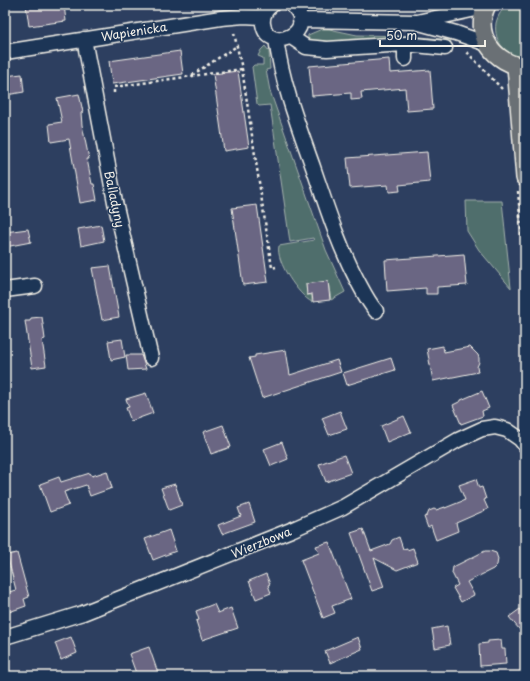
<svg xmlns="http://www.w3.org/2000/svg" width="530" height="681" viewBox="0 0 530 681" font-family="'Playpen Sans',sans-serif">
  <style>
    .green { fill: #506e6c; stroke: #a2b0aa }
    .building { fill: #6b6683; stroke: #f4f1e8 }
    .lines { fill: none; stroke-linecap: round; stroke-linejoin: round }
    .minor-casing { stroke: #f4f1e8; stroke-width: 17 }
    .major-casing { stroke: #f4f1e8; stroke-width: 20 }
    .path { stroke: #f4f1e8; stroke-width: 2.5; stroke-dasharray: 3 3; stroke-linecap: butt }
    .minor { stroke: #1d3557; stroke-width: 14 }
    .major { stroke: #6a7074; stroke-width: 17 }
    .labels { text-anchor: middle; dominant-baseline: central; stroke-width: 3; stroke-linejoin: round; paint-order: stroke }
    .street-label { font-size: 12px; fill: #f4f1e8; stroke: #1d3557 }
  </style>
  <rect width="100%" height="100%" fill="#2d3f60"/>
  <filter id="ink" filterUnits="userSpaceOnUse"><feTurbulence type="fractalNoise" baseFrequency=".025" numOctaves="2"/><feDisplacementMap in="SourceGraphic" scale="8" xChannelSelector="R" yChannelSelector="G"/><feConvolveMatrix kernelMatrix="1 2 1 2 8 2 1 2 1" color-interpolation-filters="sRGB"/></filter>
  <g filter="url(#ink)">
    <!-- green -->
    <path class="green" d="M309 5H452L335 8 314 7Z
      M508 5H525V60C507 55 493 43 496 23 498 15 502 9 508 5Z
      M322 29H329L357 35 411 36 451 40 450 44 317 43 312 42 308 38V35Z
      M265 46 269 51 270 69 266 70 270 91 326 250 345 292 331 300 328 281 306 284 307 295H312V302C299 296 275 261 279 246L314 240 313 238 290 242 270 105 259 106 257 104 252 67 254 65H263V58L258 56 261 50Z
      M466 201H502L511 288 479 250 467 231Z"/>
    <!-- building -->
    <path class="building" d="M26 5H64L66 21 29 26Z
      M180 51 183 74 112 84 109 61Z
      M389 59 390 73 430 70 433 109 407 111 405 88 361 92 362 99 351 100V93L312 96 309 66Z
      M238 71 249 147 224 151 213 74Z
      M22 74 24 92 6 95 5 76Z
      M79 94 83 112 81 113 82 125 89 159H87L92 184H94L97 200 80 203 69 139 51 142 49 124 62 122 57 98Z
      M427 152 430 182 399 185 400 191 389 192 388 185 350 188 347 158Z
      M257 205 268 282 243 285 232 208Z
      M101 225 104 241 81 246 78 229Z
      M28 229 31 242 5 247V232Z
      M464 254 467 285 437 287V294H426V288L387 291 385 260Z
      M110 266 119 317 102 320 92 268Z
      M328 281 330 300 313 302 312 294 307 295 306 284Z
      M42 317 45 339 42 340 46 366 32 368 25 321H30L31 318Z
      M122 339 125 357 111 360 108 341Z
      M443 346 444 352 470 347 478 355 479 358V362L477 367 478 372 433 381 427 349Z
      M286 350 290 375 337 360 341 372 262 398 249 358 255 357V355Z
      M126 355H141L146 369 128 370Z
      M391 358 395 370 347 385 343 373Z
      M482 391 489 408 482 411 483 416 461 424 453 405 461 401V400Z
      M146 393 153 413 131 421 126 408 129 407 126 399Z
      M340 411 347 429 329 435 322 418Z
      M404 416 411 432 387 442 381 426Z
      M223 425 231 447 211 454 203 432Z
      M282 442 288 459 271 466 264 449Z
      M344 455 351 473 326 482 319 464Z
      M107 471 112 488 90 496 86 485 64 492 69 505 50 512 40 484 59 477 61 482 90 473 92 476Z
      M476 479 479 488 482 487 486 499 484 500 488 509 456 523 458 531 436 540 431 526 428 528 424 517 427 516 429 511 434 509 436 510 445 507V508L465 500 459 485Z
      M175 484 182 505 169 510 161 488Z
      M249 504 255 522 222 534 218 525 241 516 238 508Z
      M363 529 371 551 390 544 392 540 399 537 403 549 407 548V550L413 548 418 562 397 570 374 558 384 587 372 591 351 533Z
      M169 530 176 551 153 560 145 539Z
      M329 542 351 599 332 606 335 613 323 618 301 560 319 553 316 546Z
      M485 551H490L496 553 498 559 497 565 493 569 467 582 474 595 461 602 453 588 458 585 452 573 453 567Z
      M17 553 29 597 24 599 26 606 9 612 5 599V593L16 590 7 555Z
      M266 574 270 584 268 585 271 593 256 599 249 581Z
      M214 604 218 613 231 608 238 628 202 640 196 621 199 620 196 611Z
      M520 609 525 616V636L509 617Z
      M447 626 450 645 435 648 432 629Z
      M71 637 77 653 61 660 55 643Z
      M358 637 362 649 330 663 325 651Z
      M501 640 502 649H505L506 664 480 666 479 644 488 643V641Z
      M149 647 159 676H137L129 654Z"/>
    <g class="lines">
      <!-- minor casing -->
      <g class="minor-casing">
        <path id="minor" d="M272 5C266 9 262 16 263 24 268 56 321 31 292 5
          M300 20 417 22 485 7
          M419 23 456 33 487 44
          M291 37 306 47 327 49 405 44 445 48
          M84 39 115 202 151 358
          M276 39C282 83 298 125 313 167 326 205 338 244 357 280 363 291 368 302 376 311
          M405 44V59
          M5 52 221 18 244 16 263 17
          M5 290 35 286
          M5 637 83 613 291 530 343 507 458 440 482 429 495 427 507 430 520 439 525 445"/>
      </g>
      <!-- major casing -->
      <g class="major-casing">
        <path id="major" d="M487 5C472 35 495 64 525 67
          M516 66 525 178"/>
      </g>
      <!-- path -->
      <path class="path" d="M234 33 242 69 272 268 276 267
        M467 52 502 89
        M192 75 237 46
        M114 93V87L242 69
        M518 191 525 279"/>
      <!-- minor -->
      <use href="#minor" class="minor"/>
      <!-- major -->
      <use href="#major" class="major"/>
    </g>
  </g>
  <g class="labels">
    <!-- street labels -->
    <g class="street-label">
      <text transform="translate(134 31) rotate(-9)">Wapienicka</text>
      <text transform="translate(115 199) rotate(78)">Balladyny</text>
      <text transform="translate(261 542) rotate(-22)">Wierzbowa</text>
    </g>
  </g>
  <!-- margin -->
  <rect width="530" height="681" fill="none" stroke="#1d3557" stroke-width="20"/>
  <rect x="10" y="10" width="510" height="661" fill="none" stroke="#f4f1e8" stroke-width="1.5" filter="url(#ink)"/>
  <!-- scale -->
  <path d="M380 40v6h105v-6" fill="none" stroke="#f4f1e8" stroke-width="2"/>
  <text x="386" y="40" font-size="12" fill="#f4f1e8" stroke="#1d3557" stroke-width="3" paint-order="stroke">50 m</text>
</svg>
